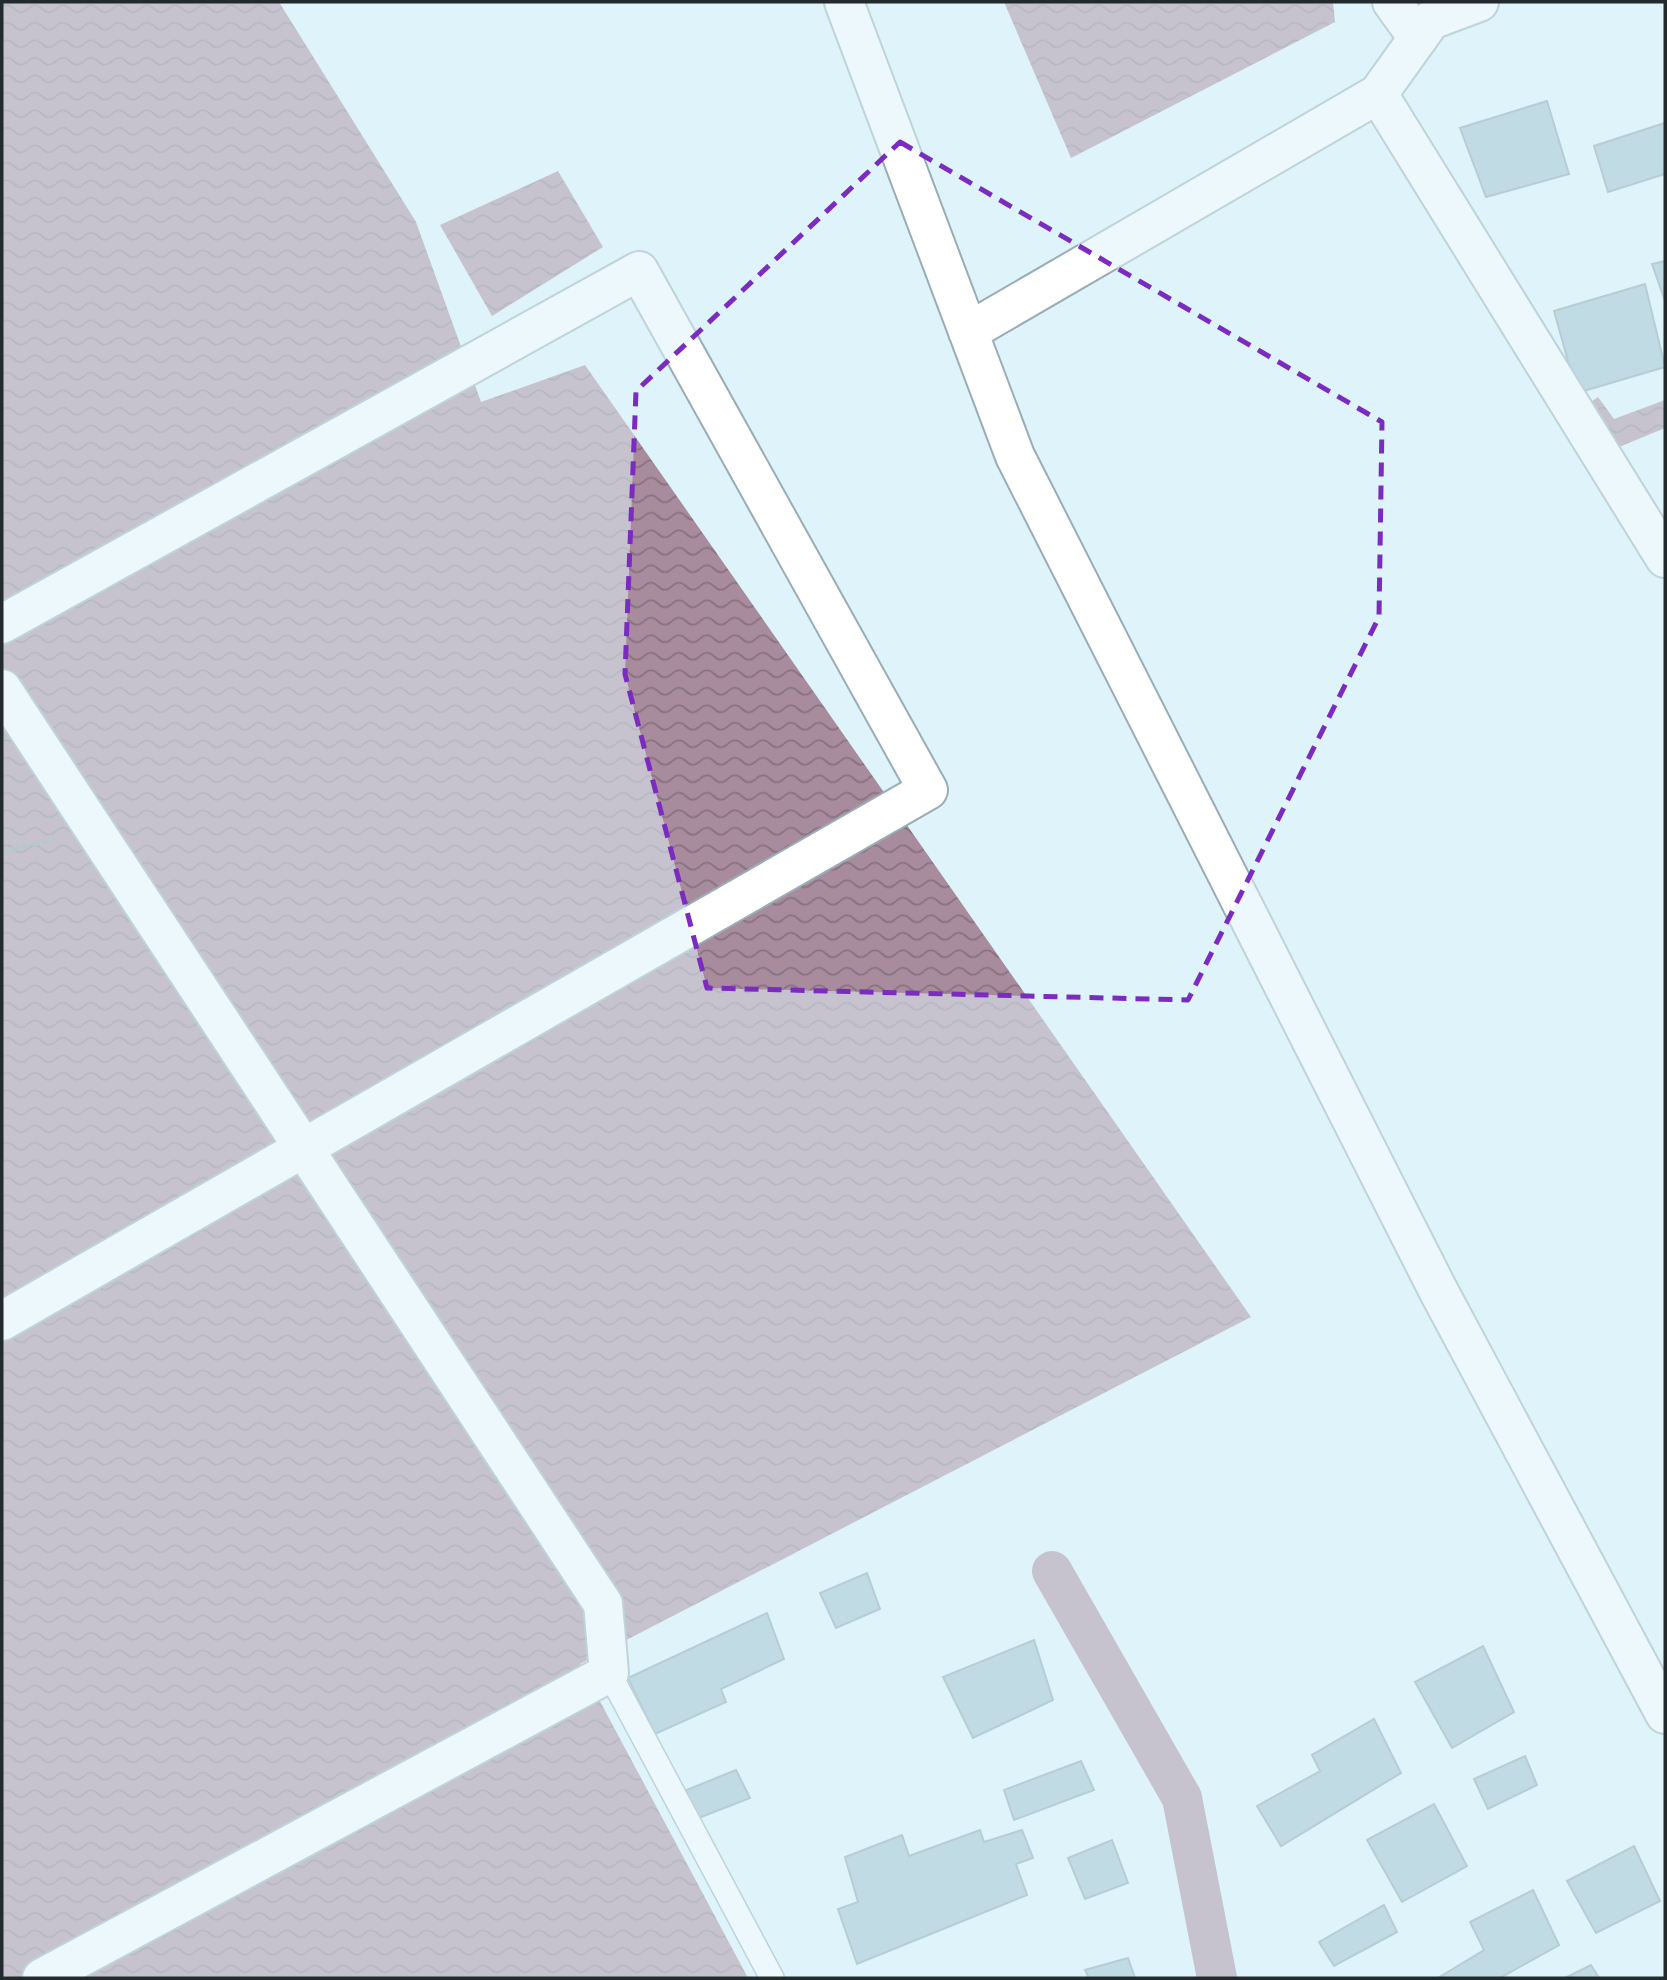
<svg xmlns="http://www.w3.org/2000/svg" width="1667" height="1980" viewBox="0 0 1667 1980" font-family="'Crimson Pro',serif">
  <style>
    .water { fill: url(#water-waves) }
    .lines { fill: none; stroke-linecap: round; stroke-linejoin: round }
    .canal { stroke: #a88b9c; stroke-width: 40 }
    .building { fill: #9bbeca; stroke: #8b9fa5; stroke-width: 2 }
    .lane-casing { stroke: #99adb4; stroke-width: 26 }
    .street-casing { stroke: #99adb4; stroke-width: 42 }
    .secondary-casing { stroke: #99adb4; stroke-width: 42 }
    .path { stroke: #86959a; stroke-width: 4.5; stroke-dasharray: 7 3.5; stroke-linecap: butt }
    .lane { stroke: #fff; stroke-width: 23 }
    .street { stroke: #fff; stroke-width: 38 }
    .secondary { stroke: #fff; stroke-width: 38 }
    .marked { fill: none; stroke: #7b2cbf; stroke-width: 5; stroke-dasharray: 14 9; stroke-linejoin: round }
  </style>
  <defs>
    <pattern id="water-waves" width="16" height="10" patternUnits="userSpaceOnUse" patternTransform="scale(1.75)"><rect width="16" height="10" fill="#a88b9c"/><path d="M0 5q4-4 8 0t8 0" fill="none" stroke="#887280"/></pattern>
  </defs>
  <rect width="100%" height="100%" fill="#def3fa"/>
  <!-- water -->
  <path class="water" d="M2 2H279L416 222 481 402 585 365 1251 1317 580 1664 748 1978H2Z
    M1004 2H1333L1335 22 1071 158Z
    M558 171 603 247 492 316 440 225Z
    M1598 397 1614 419 1665 400V428L1619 447 1580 410Z"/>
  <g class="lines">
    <!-- canal -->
    <path class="canal" d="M1052 1571 1182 1798 1217 1978"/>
  </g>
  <!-- building -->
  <path class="building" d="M1547 101 1569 174 1486 197 1460 128Z
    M1665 123V174L1608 192 1594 146Z
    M1665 261V301L1652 264Z
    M1645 284 1665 367 1577 393 1554 311Z
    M867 1573 880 1609 836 1628 820 1593Z
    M767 1613 784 1659 721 1689 726 1702 655 1734 628 1678Z
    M1034 1640 1053 1700 973 1738 943 1677Z
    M1483 1646 1514 1712 1452 1748 1415 1682Z
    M1374 1719 1401 1773 1281 1846 1257 1806 1320 1771 1312 1755Z
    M1525 1756 1537 1785 1488 1809 1474 1779Z
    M1081 1761 1094 1790 1014 1820 1004 1790Z
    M736 1770 750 1798 691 1821 679 1793Z
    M1434 1804 1467 1866 1402 1902 1367 1840Z
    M980 1830 984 1842 1022 1830 1033 1858 1016 1864 1027 1895 857 1964 838 1909 858 1902 845 1857 902 1835 909 1856Z
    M1112 1840 1128 1883 1085 1899 1068 1858Z
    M1634 1846 1660 1901 1596 1933 1567 1881Z
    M1533 1890 1559 1945 1500 1978H1438L1484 1950 1470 1922Z
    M1384 1905 1397 1932 1334 1966 1319 1942Z
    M1128 1958 1135 1978H1089L1085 1970Z
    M1591 1965 1599 1978H1565Z"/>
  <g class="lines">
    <!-- lane casing -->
    <g class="lane-casing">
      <path id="lane" d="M609 1673 772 1978"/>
    </g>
    <!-- street casing -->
    <g class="street-casing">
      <path id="street" d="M1392 2 1418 38"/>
    </g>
    <!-- secondary casing -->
    <g class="secondary-casing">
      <path id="secondary" d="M844 2 1015 456 1438 1290 1665 1714
        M1378 94 1431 20 1479 2
        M968 332 1378 94 1665 558
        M2 624 639 271 928 790 2 1321
        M2 689 603 1604 609 1673 42 1978"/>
    </g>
    <!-- path -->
    <path class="path" d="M2 852 55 839"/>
    <!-- lane -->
    <use href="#lane" class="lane"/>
    <!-- street -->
    <use href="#street" class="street"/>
    <!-- secondary -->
    <use href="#secondary" class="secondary"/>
  </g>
  <!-- marked area -->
  <path d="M0 0H1667V1980H0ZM900 142 1382 422 1379 617 1188 1000 707 988 625 674 636 391Z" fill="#def3fa" fill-opacity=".55" fill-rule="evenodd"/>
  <path class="marked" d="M900 142 1382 422 1379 617 1188 1000 707 988 625 674 636 391Z"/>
  <!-- border -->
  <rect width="1667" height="1980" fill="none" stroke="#222a2d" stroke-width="7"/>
</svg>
